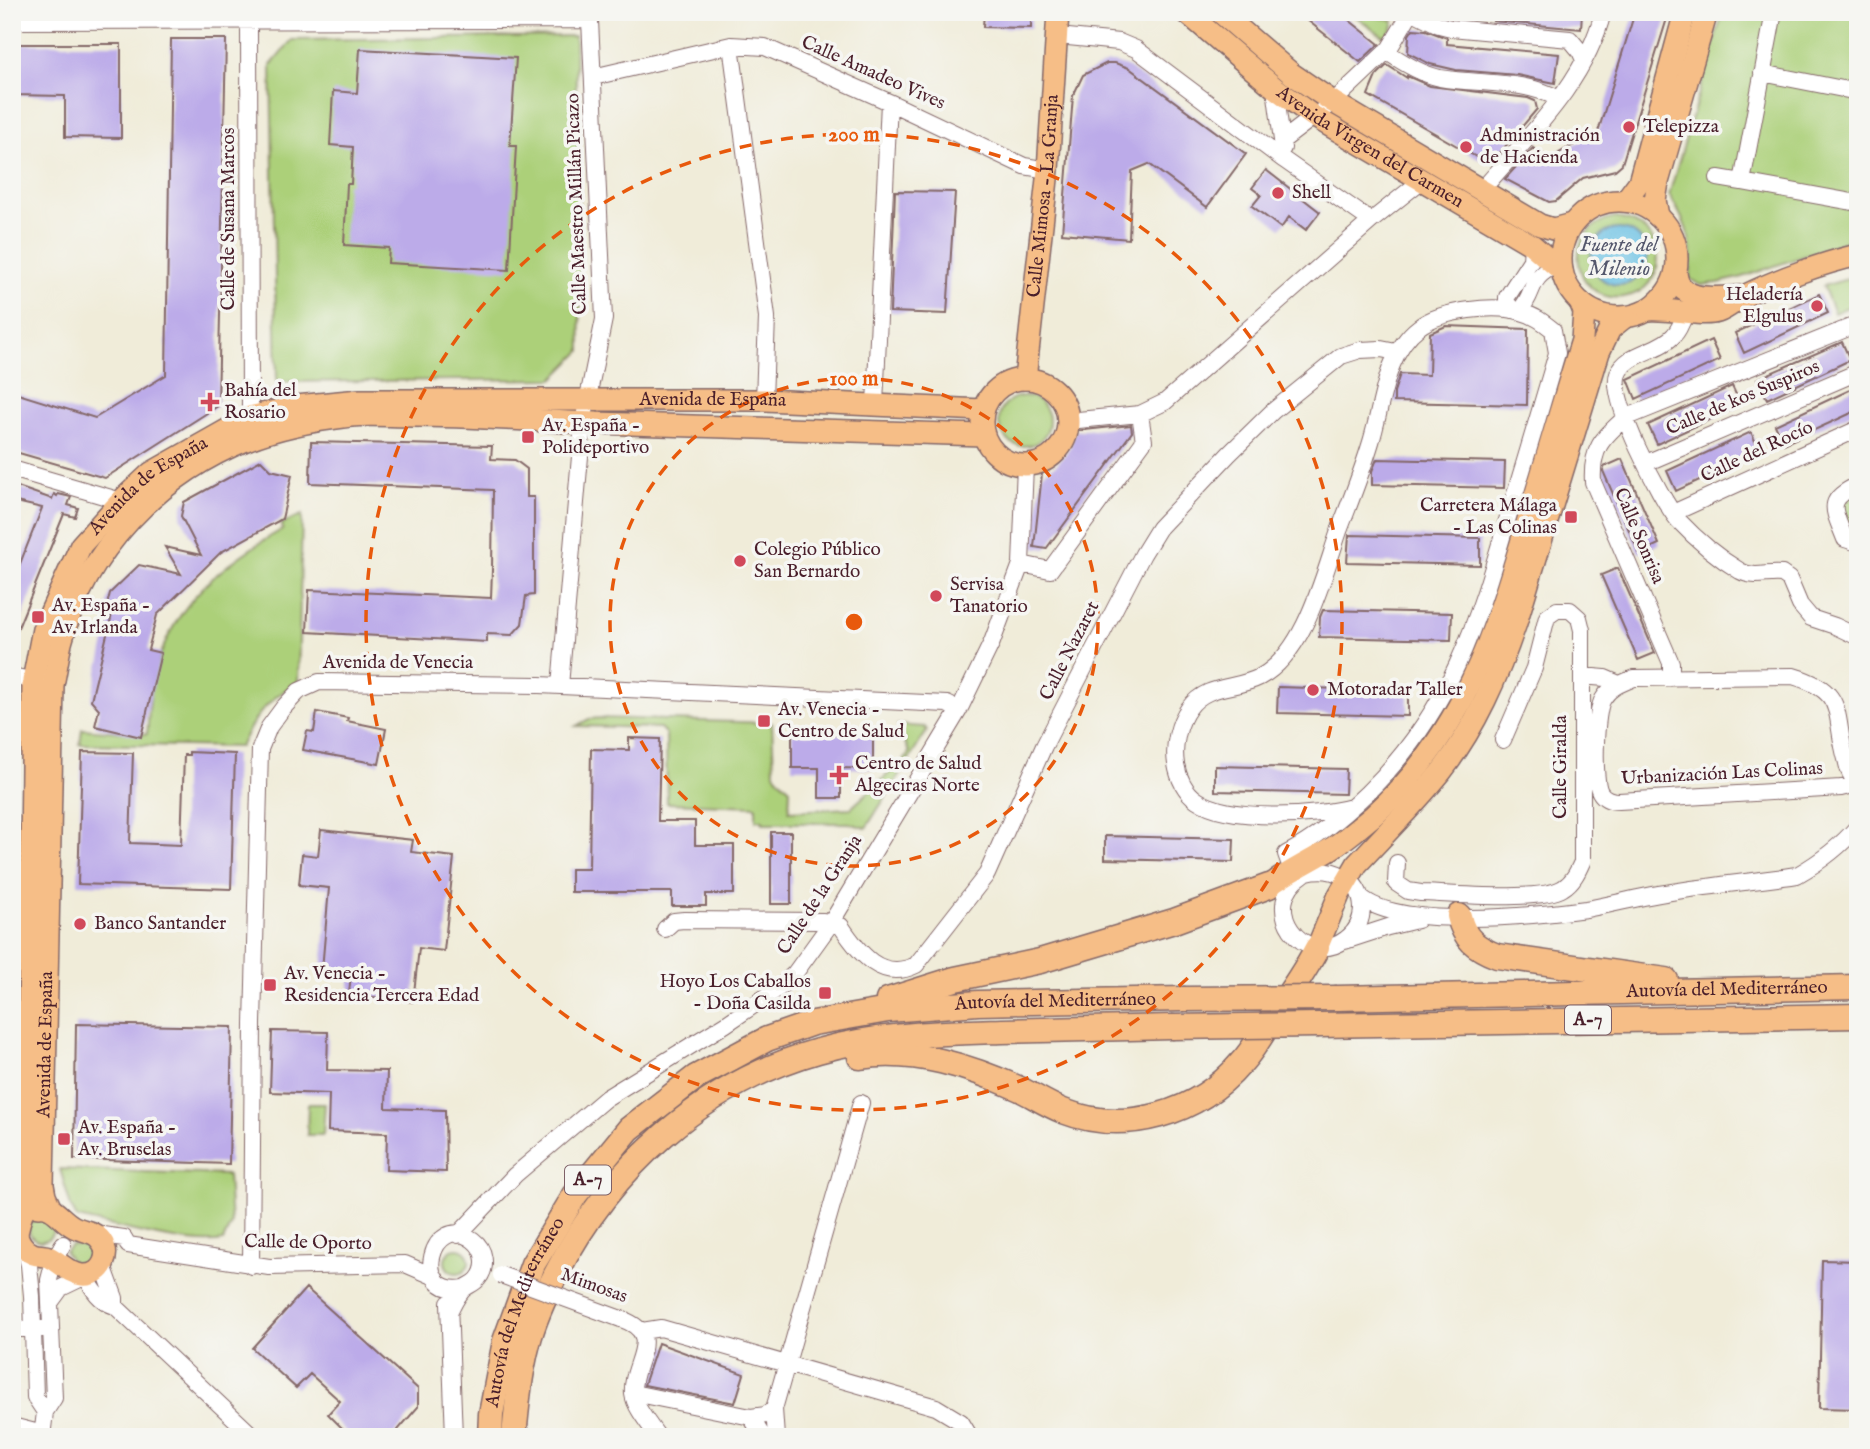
<svg xmlns="http://www.w3.org/2000/svg" width="1870" height="1449" viewBox="0 0 1870 1449" font-family="'IM FELL English',serif">
  <style>
    .green { fill: #acd079; stroke: #7b7852; stroke-width: 2; fill-rule: evenodd }
    .water { fill: #66c0e4; stroke: #587088; stroke-width: 2 }
    .building { fill: #bcabe9 }
    .lines { fill: none; stroke-linecap: round; stroke-linejoin: round }
    .minor-casing { stroke: #846768; stroke-width: 18 }
    .major-casing { stroke: #846768; stroke-width: 24 }
    .highway-casing { stroke: #846768; stroke-width: 27 }
    .minor { stroke: #fff; stroke-width: 16 }
    .major { stroke: #f6be87; stroke-width: 21 }
    .highway { stroke: #f6be87; stroke-width: 24 }
    .minor-bridge-casing { stroke: #846768; stroke-width: 18; stroke-linecap: butt }
    .highway-bridge-casing { stroke: #846768; stroke-width: 27; stroke-linecap: butt }
    .minor-bridge { stroke: #fff; stroke-width: 16 }
    .highway-bridge { stroke: #f6be87; stroke-width: 24 }
    .ring { fill: none; stroke: #e8590c; stroke-width: 3.5; stroke-dasharray: 12 9 }
    .poi-dot { fill: #d1495b; stroke: #f6f6f2; stroke-width: 2.5 }
    .labels { text-anchor: middle; dominant-baseline: central; stroke-width: 7; stroke-linejoin: round; paint-order: stroke }
    .shield { fill: #f6f6f2; stroke: #7e6067; stroke-width: 2 }
    .shield-label { font-size: 18px; font-weight: bold; fill: #4a1f2b }
    .street-label { font-size: 19px; fill: #4a1f2b; stroke: #f6f6f2 }
    .poi-label { font-size: 19px; fill: #4a1f2b; stroke: #f6f6f2; text-anchor: start }
    .water-label { font-size: 21px; font-style: italic; fill: #54576c; stroke: #f6f6f2 }
    .centre { fill: #e8590c; stroke: #f6f6f2; stroke-width: 3.5 }
    .ring-label { font-size: 21px; text-anchor: middle; font-weight: bold; fill: #e8590c; stroke: #f6f6f2; stroke-width: 7; stroke-linejoin: round; paint-order: stroke }
  </style>
  <rect width="100%" height="100%" fill="#f6f6f2"/>
  <filter id="ink" filterUnits="userSpaceOnUse"><feTurbulence type="fractalNoise" baseFrequency=".0143" numOctaves="2"/><feDisplacementMap in="SourceGraphic" scale="14" xChannelSelector="R" yChannelSelector="G"/><feConvolveMatrix kernelMatrix="1 2 1 2 8 2 1 2 1" color-interpolation-filters="sRGB"/></filter>
  <filter id="wash" filterUnits="userSpaceOnUse"><feTurbulence type="fractalNoise" baseFrequency=".00686" numOctaves="4" result="noise"/><feDisplacementMap in="SourceGraphic" scale="28" xChannelSelector="R" yChannelSelector="G"/><feGaussianBlur stdDeviation="1.57" result="paint"/><feColorMatrix in="noise" values="0 0 0 0 0 0 0 0 0 0 0 0 0 0 0 0 0 1.4 0 .05"/><feComposite in="paint" operator="in"/></filter>
  <g filter="url(#wash)">
    <rect width="100%" height="100%" fill="#f0ecd9"/>
    <!-- green -->
    <path class="green" d="M1723 12H1858V237L1743 277 1718 283 1700 285 1690 279C1694 243 1688 225 1669 195Z
      M1351 13 1390 19 1393 21V26L1387 36H1383Z
      M575 36 581 351 553 379 277 382 271 65 292 40Z
      M1617 218C1669 224 1671 289 1624 297 1572 305 1558 225 1617 218ZM1631 232C1651 246 1650 269 1631 282L1591 256 1597 239Z
      M1858 276V303L1834 313 1823 286Z
      M999 421a25 25 0 1 1 50 0a25 25 0 1 1-50 0Z
      M1858 485V543H1852L1835 504Z
      M302 515 298 682C267 700 255 715 240 747L80 744 82 729 147 734C149 716 149 697 153 680 170 605 220 565 283 529L281 524Z
      M601 718 772 723 774 771 779 779 790 789 789 811 851 808 907 757 909 752 898 725 925 727 927 731 866 828 849 823H763V820H756V806L667 803 666 734 660 728 576 726 589 719Z
      M308 1104H325L323 1135H307Z
      M60 1169 228 1175 231 1224 223 1241C190 1248 113 1225 77 1218L71 1207Z
      M29 1229a12 12 0 1 1 24 0a12 12 0 1 1-24 0Z
      M71 1245 84 1246 91 1249 93 1257 89 1266 73 1263 65 1252Z
      M445 1261a12 12 0 1 1 24 0a12 12 0 1 1-24 0Z"/>
    <!-- water -->
    <path class="water" d="M1591 257a28 28 0 1 1 56 0a28 28 0 1 1-56 0Z"/>
    <g id="blocks">
      <!-- building -->
      <path class="building" d="M984 12H1031V28L983 27Z
        M1297 12H1339L1379 44 1360 62Z
        M1494 12H1582L1581 29 1493 21Z
        M1635 12H1669L1622 164 1615 170 1583 178 1556 201 1549 202 1505 179 1533 148 1550 158 1577 143 1597 135Z
        M1413 29 1426 30 1447 38V44L1559 54 1555 83 1517 75 1456 70 1430 64 1408 53 1409 35Z
        M171 39H226L218 406 105 478 12 451V392L95 418 166 375Z
        M12 44H121V138L65 137V96L12 95Z
        M360 49 516 58 510 146H516L509 270 388 263 389 248 344 245 347 184H351L353 147 330 145 333 91 357 93Z
        M1107 63H1115L1129 68 1246 154 1207 207 1149 164 1132 171 1129 239 1062 233 1073 96 1083 75Z
        M1387 65 1407 78V76L1430 86 1528 98 1535 101 1537 109 1493 161 1485 162 1368 95 1376 76Z
        M1266 170 1320 212 1306 230 1289 217 1281 228 1252 206 1261 195 1252 188Z
        M895 191 955 192 947 314 890 312Z
        M1819 294 1828 313 1744 353 1735 333Z
        M1446 326 1528 329 1527 405 1394 402V392L1400 374 1429 375 1430 333Z
        M1711 340 1720 360 1636 399 1628 379Z
        M1842 342 1850 360 1767 399 1757 379Z
        M1732 386 1741 405 1657 444 1648 425Z
        M1858 386V410L1784 444 1775 425Z
        M1131 425 1132 432 1046 549 1034 547 1042 474 1057 464 1070 448 1075 431Z
        M1751 432 1760 452 1676 491 1667 471Z
        M311 442 492 446 491 459 515 460 527 469V497H534V595L526 596 522 624 512 635 487 634V642L307 632 309 590 491 598 492 570 493 490 310 483Z
        M1377 459 1505 462 1504 488 1372 485V471Z
        M1622 459 1659 544 1639 553 1603 471 1604 467Z
        M261 460 271 470 292 475 282 519 221 552 157 615 148 650 161 653 141 737 95 726 99 709 91 700 112 614 106 609 110 593 139 565 181 574 165 547 201 555 181 516 184 502Z
        M12 485 52 499 54 494 57 496 58 494 71 497 68 505 78 508 75 517 64 514 13 640 12 584 42 508 12 501Z
        M1349 535 1480 538V565L1347 562Z
        M1618 568 1655 653 1638 660 1601 575Z
        M1323 610 1452 613 1451 640 1319 637 1320 617Z
        M1278 687 1408 691V716L1277 713Z
        M317 712 348 718 347 721 386 729 379 764 303 750 307 731 314 732Z
        M792 734 873 735V769L841 768V798H819V768H792Z
        M629 738 660 739 658 821H695V845H734V894H706V906H672V892H571V869H589L591 749 629 750Z
        M82 752 133 753 130 843 181 845 184 755H189V752L235 754 231 889 78 884Z
        M1215 766 1346 769 1345 794 1215 791Z
        M321 830 413 840 411 852 454 857 444 951 419 948 413 1002 349 994 351 973 322 970 329 888 299 885 302 854 318 856Z
        M771 832H791V904H771Z
        M1105 836 1234 839 1233 862 1105 859Z
        M76 1024 232 1027 229 1164 74 1159Z
        M272 1031 328 1032 327 1070 387 1071 386 1108 445 1110 446 1172 386 1170 387 1133 328 1131 329 1094 270 1092Z
        M1822 1260 1858 1261V1409L1819 1408Z
        M306 1288 418 1389V1407L392 1437H351L328 1414 340 1401 310 1374 296 1388 252 1348Z
        M658 1343 744 1374 735 1403 644 1385Z"/>
    </g>
  </g>
  <g filter="url(#ink)">
    <use href="#blocks" fill-opacity="0" stroke="#846768" stroke-width="2"/>
    <g class="lines">
      <!-- minor casing -->
      <g class="minor-casing">
        <path id="minor" d="M1413 12 1439 25 1451 28 1570 39 1580 51 1584 60
          M249 20 250 417 254 427
          M12 21 590 20
          M1058 36 1119 42 1136 49 1284 160 1371 221
          M731 45 767 317 764 400
          M1386 51C1403 63 1421 74 1440 78 1480 85 1523 79 1559 99
          M1762 73 1858 92
          M593 77 731 45 765 47 889 102 1024 166 1048 170
          M1275 88 1283 148
          M1282 141 1333 102 1389 49 1411 12
          M1718 178 1742 182 1774 12
          M1742 182 1858 203
          M1481 191C1526 138 1586 83 1603 12
          M1512 310 1507 302V297L1531 260 1532 245
          M1519 311C1537 292 1526 279 1556 265
          M1686 311C1683 319 1680 329 1674 335 1660 352 1626 352 1618 374 1608 397 1661 500 1678 520 1695 538 1718 558 1740 571 1755 579 1767 572 1782 574L1789 579 1800 605 1811 618 1835 626 1858 637
          M875 404 889 102
          M1068 421 1140 414 1165 402 1371 221 1421 181
          M1646 463 1858 372
          M12 469 121 501
          M1858 485C1824 500 1834 510 1845 539L1858 543
          M1673 513 1858 429
          M1021 564 1050 570 1144 441 1140 414
          M12 676 44 683
          M1582 676 1605 678 1619 684
          M1793 676C1848 692 1833 714 1846 759 1848 769 1850 776 1858 784L1841 788 1619 801C1611 801 1604 799 1600 792 1593 780 1595 711 1603 699 1610 687 1622 683 1634 678Z
          M1671 678V663L1593 482C1591 449 1602 438 1625 418L1858 324
          M560 686 583 422 604 319 590 20 587 12
          M1397 863 1396 883 1408 891 1421 893C1450 894 1542 902 1563 888 1573 882 1578 871 1582 862V630L1579 618 1570 610H1557L1547 617 1534 668 1503 740
          M1304 874C1256 905 1304 971 1346 939 1357 931 1362 920 1362 907 1361 878 1332 866 1307 872
          M1295 879 1286 854C1317 838 1342 817 1367 793 1451 711 1476 626 1508 517 1525 462 1541 407 1557 353L1553 330C1543 322 1534 315 1521 312 1495 304 1441 310 1419 327 1385 353 1383 403 1371 442 1362 472 1350 502 1339 531 1323 577 1305 653 1260 677 1235 690 1207 683 1189 708 1178 723 1173 746 1176 764 1178 777 1185 792 1197 800 1229 822 1316 817 1352 807
          M1361 897C1399 930 1535 916 1586 909 1610 905 1635 898 1659 894 1705 886 1751 882 1797 875 1820 862 1841 846 1858 826
          M665 929 674 921 684 920 823 921 841 926C859 953 881 982 916 965L987 874 1044 746 1143 554 1159 528 1229 454 1273 411 1341 356 1360 350 1381 349 1396 352
          M1345 941 1388 927 1417 920
          M95 1234 124 1238 128 1245 269 1267 405 1264 435 1277
          M458 1235 515 1175 606 1098 726 1024 779 988 795 973 831 923 959 710 992 642 1021 564 1025 465
          M25 1250 29 1265 32 1296 35 1397 45 1412
          M103 1265 115 1298V1306
          M251 1266 253 1024 260 749 269 727 283 708 299 691 319 682 539 685 947 704 959 710
          M50 1303 61 1288 86 1276C92 1289 100 1302 115 1306L254 1437
          M449 1303 454 1437
          M450 1311C454 1303 458 1294 465 1288 469 1285 474 1284 478 1279 488 1267 485 1249 473 1240 432 1209 408 1298 465 1288
          M621 1319C666 1334 630 1363 633 1394 635 1408 650 1425 658 1437
          M12 1329H42
          M642 1331 661 1328 936 1407 961 1422 970 1437
          M633 1393 751 1417 766 1415 774 1409 861 1103
          M774 1409 776 1437
          M751 1417 763 1437
          M12 1426 43 1434
          M42 1437 45 1412 54 1398 49 1280 54 1260 63 1244"/>
      </g>
      <!-- major casing -->
      <g class="major-casing">
        <g id="major">
          <path id="s1" d="M1186 12 1275 88 1313 116 1532 245 1562 271"/>
          <path d="M1220 12 1292 74 1333 102 1540 225 1553 229 1572 224"/>
          <circle cx="1619" cy="259" r="58"/>
          <path d="M1625 201 1639 182 1685 12"/>
          <path d="M1658 216 1655 200 1658 182 1707 12"/>
          <path d="M1676 271C1677 305 1719 297 1742 296"/>
          <path d="M1648 310C1669 308 1701 317 1718 312 1729 308 1736 300 1746 295 1778 279 1823 263 1858 255"/>
          <circle cx="1025" cy="422" r="43"/>
          <path id="s2" d="M1025 379 1048 170 1058 12"/>
          <path d="M1269 886C1289 871 1311 861 1332 848 1347 838 1361 826 1374 815 1465 731 1493 637 1527 523 1545 462 1563 401 1582 340L1584 312 1580 302"/>
          <path d="M1317 948 1339 895 1357 864C1385 834 1415 804 1441 772 1476 727 1498 676 1516 623L1599 352 1610 329 1625 317"/>
          <path id="s3" d="M51 1209 45 1196 43 1185 53 685C56 671 58 657 61 643 85 551 159 475 246 440 279 427 316 420 351 416 370 414 390 416 410 416 472 416 535 421 597 423 726 427 855 431 983 435"/>
          <path d="M12 1224C17 1235 20 1249 33 1254 38 1256 44 1255 49 1257 60 1262 69 1274 82 1275 103 1277 113 1252 99 1238 93 1231 82 1231 74 1227 60 1220 55 1205 38 1207"/>
          <path id="s4" d="M17 1235C18 1220 26 1208 27 1194L33 681 43 629 81 545 121 501 151 473 250 417 296 406 360 400H764L983 410"/>
        </g>
      </g>
      <!-- highway casing -->
      <g class="highway-casing">
        <g id="highway">
          <path d="M1459 916C1464 939 1476 948 1497 956L1666 980"/>
          <path id="s5" d="M1337 998 1858 987"/>
          <path d="M888 1000 955 979 1040 961 1174 921 1269 886"/>
          <path d="M1319 1025 1858 1016"/>
          <path d="M860 1057C914 1048 971 1067 1020 1089 1034 1096 1048 1105 1063 1111 1125 1135 1198 1114 1241 1063 1254 1049 1264 1031 1274 1015 1290 993 1305 971 1317 948"/>
          <path id="s6" d="M490 1437 491 1414 505 1341 533 1264 575 1195 629 1129 696 1077 767 1039 813 1023 888 1010 978 1003 1183 999"/>
          <path d="M514 1437C517 1405 520 1373 528 1343 534 1319 545 1296 556 1274 611 1167 702 1084 818 1051 878 1034 941 1033 1002 1031 1059 1030 1115 1028 1172 1027"/>
        </g>
      </g>
      <!-- minor -->
      <use href="#minor" class="minor"/>
      <!-- major -->
      <use href="#major" class="major"/>
      <!-- highway -->
      <use href="#highway" class="highway"/>
      <!-- minor-bridge casing -->
      <g class="minor-bridge-casing">
        <path id="minor-bridge" d="M501 1275 621 1319"/>
      </g>
      <!-- highway-bridge casing -->
      <g class="highway-bridge-casing">
        <path id="highway-bridge" d="M1183 999 1337 998
          M1172 1027 1319 1025"/>
      </g>
      <!-- minor-bridge -->
      <use href="#minor-bridge" class="minor-bridge"/>
      <!-- highway-bridge -->
      <use href="#highway-bridge" class="highway-bridge"/>
    </g>
  </g>
  <!-- distance rings -->
  <g class="ring">
    <circle cx="854" cy="622" r="244"/>
    <circle cx="854" cy="622" r="488"/>
  </g>
  <!-- markers -->
  <g class="poi-dot">
    <circle cx="1629" cy="127" r="7"/>
    <circle cx="1466" cy="147" r="7"/>
    <circle cx="1278" cy="193" r="7"/>
    <circle cx="1817" cy="306" r="7"/>
    <path d="M206.5 391.5h7v7h7v7h-7v7h-7v-7h-7v-7h7z"/>
    <rect x="521" y="430" width="14" height="14" rx="3.5"/>
    <rect x="1564" y="510" width="14" height="14" rx="3.5"/>
    <circle cx="740" cy="561" r="7"/>
    <circle cx="936" cy="596" r="7"/>
    <rect x="31" y="610" width="14" height="14" rx="3.5"/>
    <circle cx="1313" cy="690" r="7"/>
    <rect x="757" y="714" width="14" height="14" rx="3.5"/>
    <path d="M835.5 764.5h7v7h7v7h-7v7h-7v-7h-7v-7h7z"/>
    <circle cx="80" cy="924" r="7"/>
    <rect x="263" y="978" width="14" height="14" rx="3.5"/>
    <rect x="818" y="986" width="14" height="14" rx="3.5"/>
    <rect x="57" y="1132" width="14" height="14" rx="3.5"/>
  </g>
  <g class="labels">
    <!-- shield labels -->
    <g class="shield">
      <rect x="1565" y="1005.5" width="46" height="29" rx="5"/>
      <rect x="565" y="1165.5" width="46" height="29" rx="5"/>
    </g>
    <g class="shield-label">
      <text x="1588" y="1020">A-7</text>
      <text x="588" y="1180">A-7</text>
    </g>
    <!-- street labels -->
    <g class="street-label">
      <text transform="translate(873 73) rotate(24)">Calle Amadeo Vives</text>
      <text stroke="none"><textPath href="#s1" startOffset="229">Avenida Virgen del Carmen</textPath></text>
      <text stroke="none"><textPath href="#s2" startOffset="184">Calle Mimosa - La Granja</textPath></text>
      <text transform="translate(577 204) rotate(-92)">Calle Maestro Millán Picazo</text>
      <text transform="translate(229 219) rotate(-90)">Calle de Susana Marcos</text>
      <text transform="translate(1743 398) rotate(-23)">Calle de kos Suspiros</text>
      <text stroke="none"><textPath href="#s4" startOffset="1379">Avenida de España</textPath></text>
      <text transform="translate(1757 452) rotate(-25)">Calle del Rocío</text>
      <text stroke="none"><textPath href="#s4" startOffset="791">Avenida de España</textPath></text>
      <text transform="translate(1639 536) rotate(67)">Calle Sonrisa</text>
      <text transform="translate(1070 651) rotate(-63)">Calle Nazaret</text>
      <text x="398" y="663">Avenida de Venecia</text>
      <text transform="translate(1561 767) rotate(-90)">Calle Giralda</text>
      <text transform="translate(1722 774) rotate(-3)">Urbanización Las Colinas</text>
      <text transform="translate(820 895) rotate(-57)">Calle de la Granja</text>
      <text stroke="none"><textPath href="#s5" startOffset="390">Autovía del Mediterráneo</textPath></text>
      <text stroke="none"><textPath href="#s6" startOffset="803">Autovía del Mediterráneo</textPath></text>
      <text stroke="none"><textPath href="#s3" startOffset="166">Avenida de España</textPath></text>
      <text transform="translate(308 1243) rotate(1)">Calle de Oporto</text>
      <text transform="translate(594 1286) rotate(20)">Mimosas</text>
      <text stroke="none"><textPath href="#s6" startOffset="131">Autovía del Mediterráneo</textPath></text>
    </g>
    <!-- poi labels -->
    <g class="poi-label">
      <text x="1643" y="127">Telepizza</text>
      <text x="1480" y="136">Administración<tspan x="1480" dy="22">de Hacienda</tspan></text>
      <text x="1292" y="193">Shell</text>
      <text x="1803" y="295" text-anchor="end">Heladería<tspan x="1803" dy="22">Elgulus</tspan></text>
      <text x="224" y="391">Bahía del<tspan x="224" dy="22">Rosario</tspan></text>
      <text x="542" y="426">Av. España -<tspan x="542" dy="22">Polideportivo</tspan></text>
      <text x="1557" y="506" text-anchor="end">Carretera Málaga<tspan x="1557" dy="22">- Las Colinas</tspan></text>
      <text x="754" y="550">Colegio Público<tspan x="754" dy="22">San Bernardo</tspan></text>
      <text x="950" y="585">Servisa<tspan x="950" dy="22">Tanatorio</tspan></text>
      <text x="52" y="606">Av. España -<tspan x="52" dy="22">Av. Irlanda</tspan></text>
      <text x="1327" y="690">Motoradar Taller</text>
      <text x="778" y="710">Av. Venecia -<tspan x="778" dy="22">Centro de Salud</tspan></text>
      <text x="855" y="764">Centro de Salud<tspan x="855" dy="22">Algeciras Norte</tspan></text>
      <text x="94" y="924">Banco Santander</text>
      <text x="284" y="974">Av. Venecia -<tspan x="284" dy="22">Residencia Tercera Edad</tspan></text>
      <text x="811" y="982" text-anchor="end">Hoyo Los Caballos<tspan x="811" dy="22">- Doña Casilda</tspan></text>
      <text x="78" y="1128">Av. España -<tspan x="78" dy="22">Av. Bruselas</tspan></text>
    </g>
    <!-- water labels -->
    <g class="water-label">
      <text x="1619" y="245">Fuente del<tspan x="1619" dy="24">Milenio</tspan></text>
    </g>
  </g>
  <circle cx="854" cy="622" r="10" class="centre"/>
  <g class="ring-label">
    <text x="854" y="141">200 m</text>
    <text x="854" y="385">100 m</text>
  </g>
  <!-- margin -->
  <rect width="1870" height="1449" fill="none" stroke="#f6f6f2" stroke-width="42"/>
</svg>
